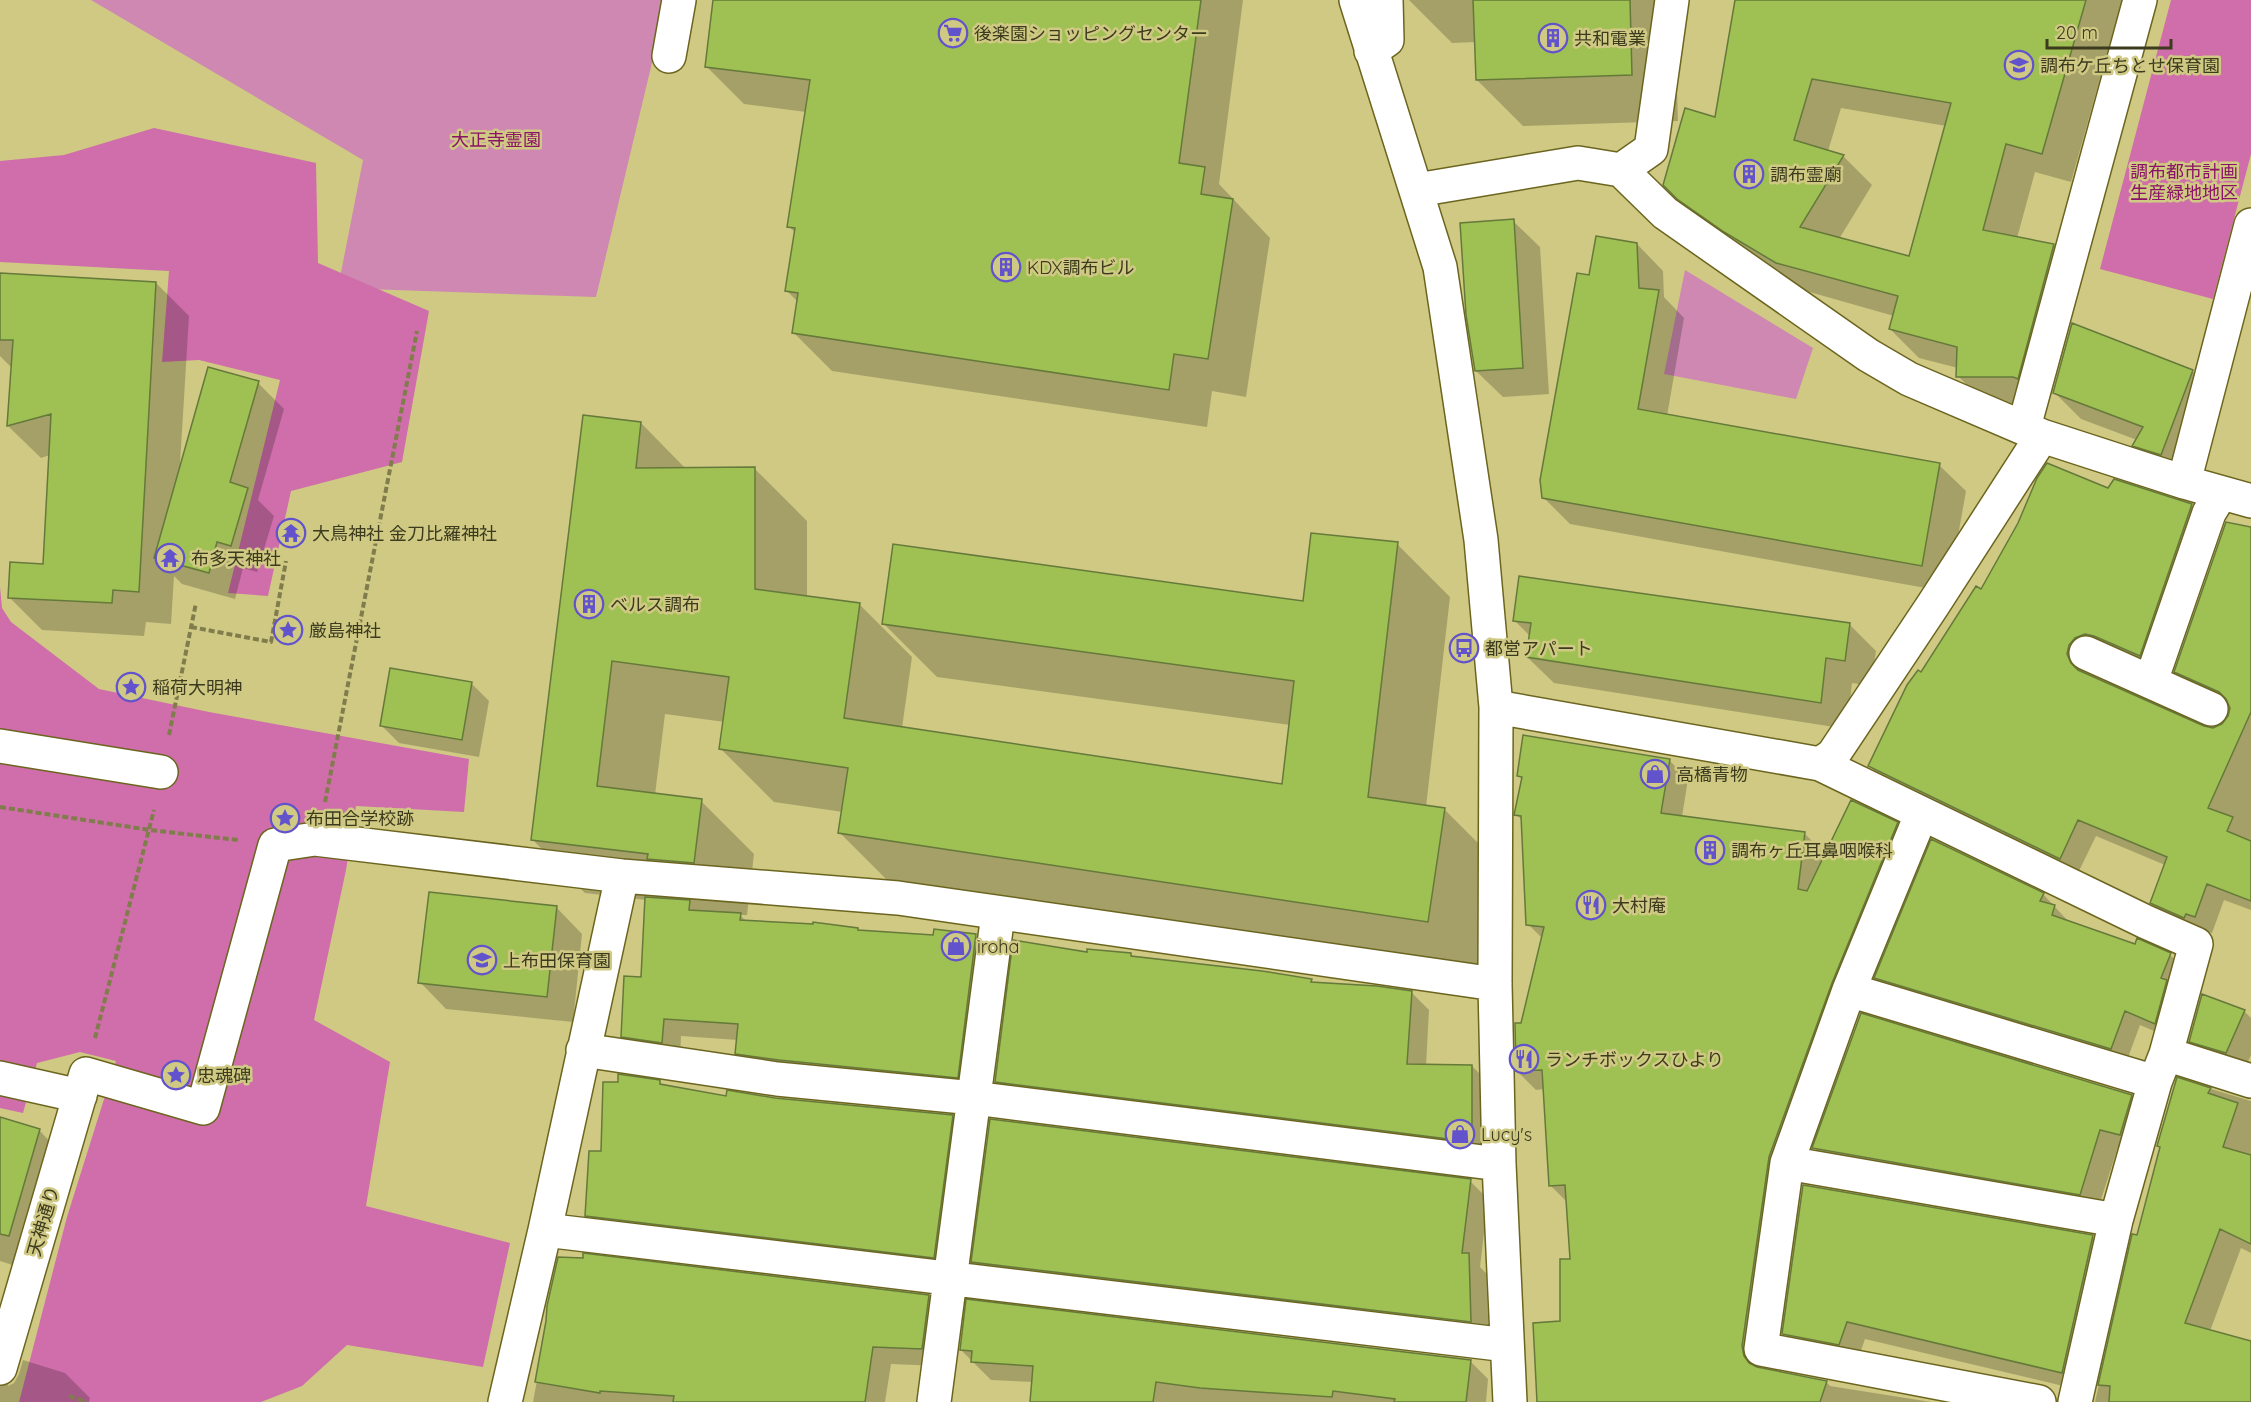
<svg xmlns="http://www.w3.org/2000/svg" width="2251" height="1402" viewBox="0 0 2251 1402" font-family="Quicksand,'Noto Sans JP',sans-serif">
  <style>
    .green { fill: #ce88b1 }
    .forest { fill: #cf6eaa }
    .shadow { fill: #0003; fill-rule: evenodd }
    .building { fill: #9fc053; stroke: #65793a; stroke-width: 1.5; fill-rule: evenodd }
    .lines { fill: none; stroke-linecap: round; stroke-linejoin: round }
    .minor-casing { stroke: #6c651f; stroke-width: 36 }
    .path { stroke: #807c4c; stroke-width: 4; stroke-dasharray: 6 3; stroke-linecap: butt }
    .minor { stroke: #fff; stroke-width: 33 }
    .labels { text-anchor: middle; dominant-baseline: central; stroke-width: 5; stroke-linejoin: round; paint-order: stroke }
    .poi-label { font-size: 18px; fill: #3d3b1e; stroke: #cfc983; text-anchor: start }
    .park-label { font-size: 18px; fill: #8b1367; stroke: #cfc983 }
    .street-label { font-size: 18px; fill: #3d3b1e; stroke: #cfc983 }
  </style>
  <rect width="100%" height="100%" fill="#cfc983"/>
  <!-- green -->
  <path class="green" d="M91 0H667L596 297 338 288 363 160Z
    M1685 270 1813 348 1796 399 1664 374Z"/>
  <!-- forest -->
  <path class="forest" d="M2171 0H2251V154L2213 299 2100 269Z
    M154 128 316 163 318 263 429 311 402 462 291 491 268 596 228 593 280 380 199 360 162 362 169 271 0 262V161L64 155Z
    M0 587 2 608 11 622 99 689 209 712 469 759 464 812 356 806 346 870 314 1020 390 1062 366 1206 510 1243 483 1367 347 1345 302 1386 261 1402H19L67 1217 116 1061 80 1052 37 1063 23 1113 0 1108Z"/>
  <!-- shadow -->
  <path class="shadow" d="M715 0H1243L1219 184 1270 238 1246 397 1212 391 1207 427 832 371 794 333 798 302 787 291 796 234 789 226 806 112 744 104 706 66Z
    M1409 0H1674L1678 121 1523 126 1477 80 1476 42 1452 43Z
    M1737 0H2122L2071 182 2035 172 2017 238 2054 245 2083 274 2046 407 1987 405 1958 376V368L1919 358 1890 329 1894 316 1806 291 1755 260 1708 227 1665 184 1716 119ZM1841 108 1946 126 1910 258 1839 239 1872 185 1843 156 1828 151Z
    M1513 221 1540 247 1549 394 1503 397 1476 371Z
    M1637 244 1663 271 1664 297 1684 318 1667 416 1939 465 1966 491 1948 592 1570 524 1543 497Z
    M0 274 156 283 189 316 180 464 258 383 284 409 258 500 274 516 257 572 243 568 235 599 182 584 174 576 171 624 146 622 144 636 42 630 9 597 45 566 50 455 41 458 8 426 12 368 0 356Z
    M2192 371 2219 397 2187 480 2160 471 2134 445 2137 440 2081 419 2054 392Z
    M641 423 686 469 754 468 807 521V597L859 604 912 657 902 728 1284 786 1290 725 937 677 884 624 1304 602 1397 544 1450 597 1426 807 1445 810 1498 863 1481 974 893 886 840 833 843 812 774 802 721 749 725 722 665 714 655 795 701 801 754 854 747 915H740L747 922 934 937 976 936 994 953 975 1095 755 1071 737 1053 738 1040 681 1036 680 1060 640 1054 622 1036 642 979 647 900 585 893 532 839Z
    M2114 481 2192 506 2209 523 2157 672 2086 662 2084 674 2203 728 2214 729 2223 725 2230 717V705L2193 688 2176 671 2251 528V910L2224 900 2212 933 2168 920 2151 903 2165 865 2096 836 2077 875 1886 783 1870 766 1922 674 1981 591 2109 490Z
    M1515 621 1849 624 1876 651 1871 686 1852 683 1847 729 1554 683 1527 657 1530 636Z
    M471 683 489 701 479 757 399 743 381 725Z
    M1669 760 1688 779 1682 817 1804 833 1823 852 1821 864 1897 824 1916 842 1787 1176 1761 1366V1370L1826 1382 1830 1386 1931 1402H1549L1571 1261 1568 1203 1550 1185 1544 1089 1536 1090 1517 1071 1522 1025 1543 939 1528 924 1523 821 1516 814 1523 780 1518 776Z
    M2043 894 2069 922 2135 946 2170 955 2185 970 2170 1038 2140 1025 2126 1063 1891 993 1876 978Z
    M556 907 582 934 573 1022 446 1009 420 982Z
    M1088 954H1130L1135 958 1311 980 1315 984 1411 992 1429 1010 1426 1066H1472L1490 1084 1489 1159 1014 1099 997 1081Z
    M2203 996 2245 1012 2251 1018V1055L2244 1070 2208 1059 2191 1041Z
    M2178 1079 2251 1101V1253L2241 1248 2210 1331 2251 1342V1402H2095L2133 1236H2138Z
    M659 1082 663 1086 728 1098 775 1099 952 1116 970 1134 952 1275 605 1233 587 1215 602 1153Z
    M2131 1096 2149 1114 2138 1152 2118 1147 2097 1212 1832 1166 1814 1148Z
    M0 1119 40 1131 57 1149 22 1268 0 1261Z
    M1470 1181 1488 1199 1480 1267 1486 1273 1489 1339 991 1279 973 1262Z
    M2093 1237 2110 1254 2080 1390 1865 1339 1857 1362 1802 1351 1784 1333Z
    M928 1296 946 1314 939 1366 891 1364 885 1402H533L548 1321Z
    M0 1323 11 1373 8 1386 14 1383 19 1374 23 1360 65 1373 90 1398 89 1402H0Z
    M961 1350 1470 1361 1488 1379 1486 1402H1032L1033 1382 991 1380Z"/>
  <!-- building -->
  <path class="building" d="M713 0H1201L1179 163 1205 167 1201 194 1233 199 1208 359 1174 354 1169 390 792 333 798 293 785 291 795 228 787 227 810 80 705 67Z
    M1473 0H1630L1632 75 1476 80Z
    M1735 0H2086L2042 154 2006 144 1983 230 2054 244 2018 379 2013 377H1956L1957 347 1889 329 1898 296 1776 263 1724 232 1677 199 1663 185 1685 108 1715 117ZM1812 79 1951 103 1909 256 1800 227 1844 155 1794 140Z
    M1514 219 1523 368 1475 371 1466 315 1460 223Z
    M1596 236 1637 243 1639 288 1659 290 1638 409 1940 463 1922 566 1542 498 1540 480 1577 273 1589 275Z
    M0 273 156 282 139 592 113 590 112 603 8 598 10 562 43 564 51 414 7 426 13 340H0Z
    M2072 323 2193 370 2161 455 2132 446 2143 427 2053 393Z
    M208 367 259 381 230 482 248 488 231 546 217 542 209 573 154 558Z
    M583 415 641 422 636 468 755 467V589L860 603 844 718 1282 784 1294 681 882 624 893 544 1303 601 1311 533 1398 542 1368 797 1445 808 1428 922 838 833 848 768 719 749 729 677 612 661 597 786 702 799 694 863 647 859 648 854 531 840Z
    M2047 463 2108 488 2114 479 2192 504 2140 656 2094 636 2085 634 2075 638 2069 645 2067 654 2071 663 2078 670 2204 726 2213 728 2222 724 2228 716 2230 708 2226 699 2219 692 2174 672 2226 522 2251 527V712L2208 808 2233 817 2227 831 2251 841V901L2207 884 2195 917 2186 914 2184 918 2150 903 2167 857 2078 820 2060 859 1868 766 1907 685 1918 670 1921 672 1976 586 1981 589 2018 523 2037 478Z
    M1519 576 1850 623 1845 661 1826 658 1821 703 1526 657 1531 623 1513 621Z
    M390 668 472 682 462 740 380 726Z
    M1523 735 1670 759 1661 813 1805 832 1798 889 1807 891 1851 800 1898 822 1832 983 1769 1157 1742 1346 1744 1356 1749 1363 1757 1367 1827 1381 1820 1402H1537L1533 1323 1560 1321V1259H1570L1565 1185 1549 1186 1542 1070 1516 1071 1515 1023H1521L1544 927 1526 925 1521 816 1514 815 1522 777 1517 776Z
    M1931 839 2044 893 2040 901 2055 905 2052 915 2135 944 2137 938 2171 953 2161 978 2167 980 2155 1024 2125 1011 2111 1049 1874 978Z
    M429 892 557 906 547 997 418 983Z
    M645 897 690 900 689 910 741 913 740 920 813 924V922L858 928V930L933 935 934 929 976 934 958 1078 779 1060 735 1054 738 1024 664 1019 662 1043 621 1037 624 976 641 977Z
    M1013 940 1087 952V949L1131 953V956L1262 971 1312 979 1311 982 1377 986 1412 991 1407 1064 1472 1065V1142L995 1082Z
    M2202 994 2245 1010 2226 1053 2189 1042Z
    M1861 1013 2132 1095 2120 1135 2100 1130 2080 1195 1812 1148Z
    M618 1074 660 1080V1084L726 1096 727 1090 775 1098 953 1115 934 1258 585 1216 589 1151H601L603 1082H618Z
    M2177 1077 2211 1088 2208 1093 2238 1103 2223 1147 2251 1155V1244L2220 1229 2185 1323 2251 1341V1402H2109L2110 1386 2098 1385 2132 1234 2137 1235 2160 1147 2157 1146Z
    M0 1117 40 1129 9 1236 0 1234Z
    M990 1119 1471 1179 1462 1253H1469L1471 1322 971 1262Z
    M1803 1185 2093 1235 2062 1373 1847 1322 1839 1345 1782 1334Z
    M583 1253 929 1295 922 1349 873 1347 865 1402H673L674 1396 600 1391V1393L535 1382 546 1321 547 1306 558 1257 583 1258Z
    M966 1299 1471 1360 1466 1402H1394L1395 1399 1333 1391 1332 1397 1200 1388 1156 1382 1153 1402H1030L1033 1366 971 1362 972 1351 960 1350Z"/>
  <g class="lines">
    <!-- minor casing -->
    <g class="minor-casing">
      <path id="minor" d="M1356 0 1440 267 1481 540 1496 707 1495 984 1499 1164 1510 1402
        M1371 51 1387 40 1386 0
        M669 56 679 0
        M1621 170 1651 149 1672 0
        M1417 190 1578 163 1621 170 1665 213 1868 355 1909 379 2042 436 2184 482 2251 501
        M2024 427 2140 0
        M2184 482 2251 225
        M2086 653 2211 709
        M2151 681 2209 513 2221 493
        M1496 707 1820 764 1833 755 1933 605 2042 436
        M0 746 161 772
        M1820 764 2146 922 2196 944 2166 1054
        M1921 815 1849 990 1787 1163 1761 1349 2039 1402
        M1849 990 2155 1082
        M583 1050 777 1079 974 1098 1499 1164
        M0 1078 80 1096
        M1787 1163 2116 1220
        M545 1230 1507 1345
        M0 1368 86 1074 203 1108 275 845 315 839 622 876 898 898 1495 984
        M505 1402 545 1230 622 876
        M934 1402 998 914
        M2075 1402 2116 1220 2155 1082 2166 1054 2251 1081"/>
    </g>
    <!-- path -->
    <path class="path" d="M191 627 271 642 286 561
      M169 735 196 603
      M325 802 417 331
      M0 807 150 830 238 840
      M95 1038 154 810
      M69 1396 87 1402"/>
    <!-- minor -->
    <use href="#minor" class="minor"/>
  </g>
  <!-- icons -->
  <defs>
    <g id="supermarket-ring" transform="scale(1.5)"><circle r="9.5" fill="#cfc983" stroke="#6253cc" stroke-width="1.5"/><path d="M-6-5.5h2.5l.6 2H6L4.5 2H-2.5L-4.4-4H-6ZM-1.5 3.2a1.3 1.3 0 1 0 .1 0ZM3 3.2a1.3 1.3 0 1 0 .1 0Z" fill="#6253cc"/></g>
    <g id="building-ring" transform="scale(1.5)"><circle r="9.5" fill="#cfc983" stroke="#6253cc" stroke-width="1.5"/><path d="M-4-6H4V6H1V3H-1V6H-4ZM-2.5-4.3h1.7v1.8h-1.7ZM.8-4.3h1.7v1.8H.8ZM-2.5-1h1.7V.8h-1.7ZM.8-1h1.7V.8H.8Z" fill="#6253cc"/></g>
    <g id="school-ring" transform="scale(1.5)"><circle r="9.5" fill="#cfc983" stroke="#6253cc" stroke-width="1.5"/><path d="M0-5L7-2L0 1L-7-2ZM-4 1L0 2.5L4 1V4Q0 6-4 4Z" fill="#6253cc"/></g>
    <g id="temple-ring" transform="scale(1.5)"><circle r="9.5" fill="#cfc983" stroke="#6253cc" stroke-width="1.5"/><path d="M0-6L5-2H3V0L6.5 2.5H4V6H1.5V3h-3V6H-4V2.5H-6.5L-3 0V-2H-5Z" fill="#6253cc"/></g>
    <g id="sight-ring" transform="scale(1.5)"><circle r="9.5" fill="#cfc983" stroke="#6253cc" stroke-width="1.5"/><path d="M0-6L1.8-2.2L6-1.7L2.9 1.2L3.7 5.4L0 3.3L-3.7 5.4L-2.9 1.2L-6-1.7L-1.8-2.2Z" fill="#6253cc"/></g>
    <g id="bus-ring" transform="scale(1.5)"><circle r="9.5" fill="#cfc983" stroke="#6253cc" stroke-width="1.5"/><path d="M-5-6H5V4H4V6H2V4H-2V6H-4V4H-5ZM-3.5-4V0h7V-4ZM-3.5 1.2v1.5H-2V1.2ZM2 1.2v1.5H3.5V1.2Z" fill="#6253cc"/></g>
    <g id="shop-ring" transform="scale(1.5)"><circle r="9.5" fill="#cfc983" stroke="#6253cc" stroke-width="1.5"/><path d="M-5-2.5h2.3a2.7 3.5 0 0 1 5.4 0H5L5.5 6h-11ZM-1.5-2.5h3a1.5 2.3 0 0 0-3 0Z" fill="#6253cc"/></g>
    <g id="restaurant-ring" transform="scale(1.5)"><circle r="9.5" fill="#cfc983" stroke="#6253cc" stroke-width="1.5"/><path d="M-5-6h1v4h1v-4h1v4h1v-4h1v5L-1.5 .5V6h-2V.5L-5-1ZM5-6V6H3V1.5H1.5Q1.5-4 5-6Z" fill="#6253cc"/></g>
  </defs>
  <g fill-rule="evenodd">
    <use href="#supermarket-ring" x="953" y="33"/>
    <use href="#building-ring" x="1553" y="38"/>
    <use href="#school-ring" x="2019" y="65"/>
    <use href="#building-ring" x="1749" y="174"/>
    <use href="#building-ring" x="1006" y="267"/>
    <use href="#temple-ring" x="291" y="533"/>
    <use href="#temple-ring" x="170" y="558"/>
    <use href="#building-ring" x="589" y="604"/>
    <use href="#sight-ring" x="288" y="630"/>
    <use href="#bus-ring" x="1464" y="648"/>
    <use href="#sight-ring" x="131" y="687"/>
    <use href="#shop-ring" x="1655" y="774"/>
    <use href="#sight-ring" x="285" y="818"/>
    <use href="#building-ring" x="1710" y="850"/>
    <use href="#restaurant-ring" x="1591" y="905"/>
    <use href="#shop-ring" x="956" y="946"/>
    <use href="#school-ring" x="482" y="960"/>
    <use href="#restaurant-ring" x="1524" y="1059"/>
    <use href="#sight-ring" x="176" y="1075"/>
    <use href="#shop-ring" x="1460" y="1134"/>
  </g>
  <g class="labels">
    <!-- poi labels -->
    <g class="poi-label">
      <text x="974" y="33">後楽園ショッピングセンター</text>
      <text x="1574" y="38">共和電業</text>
      <text x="2040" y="65">調布ケ丘ちとせ保育園</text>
      <text x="1770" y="174">調布霊廟</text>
      <text x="1027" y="267">KDX調布ビル</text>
      <text x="312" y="533">大鳥神社 金刀比羅神社</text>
      <text x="191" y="558">布多天神社</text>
      <text x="610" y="604">ベルス調布</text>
      <text x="309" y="630">厳島神社</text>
      <text x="1485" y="648">都営アパート</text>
      <text x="152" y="687">稲荷大明神</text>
      <text x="1676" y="774">高橋青物</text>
      <text x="306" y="818">布田合学校跡</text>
      <text x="1731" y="850">調布ヶ丘耳鼻咽喉科</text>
      <text x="1612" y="905">大村庵</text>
      <text x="977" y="946">iroha</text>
      <text x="503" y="960">上布田保育園</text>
      <text x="1545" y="1059">ランチボックスひより</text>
      <text x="197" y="1075">忠魂碑</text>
      <text x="1481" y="1134">Lucy's</text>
    </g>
    <!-- park labels -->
    <g class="park-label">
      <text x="496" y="139">大正寺霊園</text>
      <text x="2184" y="171">調布都市計画<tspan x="2184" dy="21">生産緑地地区</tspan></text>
    </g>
    <!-- street labels -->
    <g class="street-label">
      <text transform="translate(43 1221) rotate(-74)">天神通り</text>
    </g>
  </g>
  <!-- scale -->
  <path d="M2047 39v9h124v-9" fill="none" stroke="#3d3b1e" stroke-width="3"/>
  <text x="2056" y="39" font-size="18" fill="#3d3b1e" stroke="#cfc983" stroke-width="4.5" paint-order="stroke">20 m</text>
</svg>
